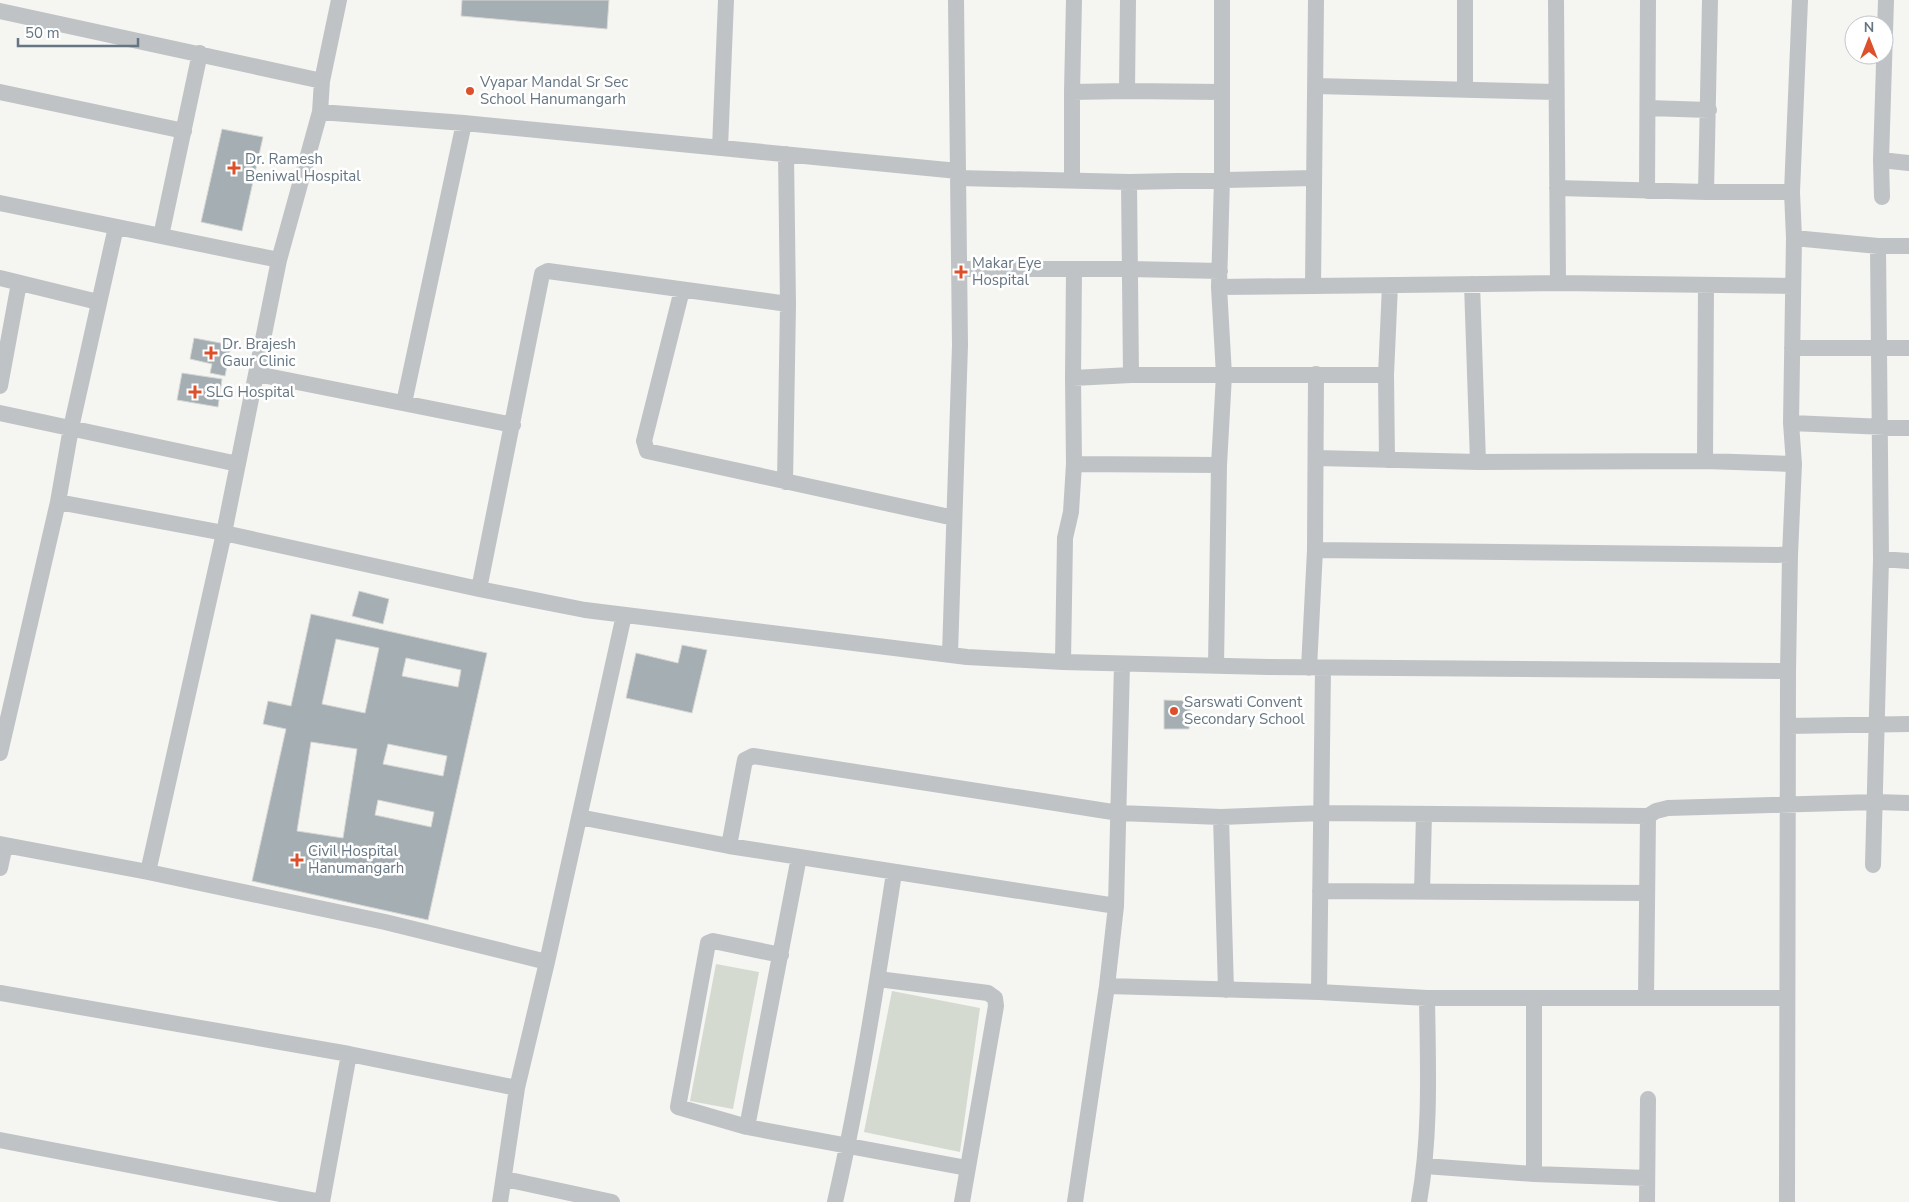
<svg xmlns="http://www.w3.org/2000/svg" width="1909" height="1202" viewBox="0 0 1909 1202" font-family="'Nunito Sans',sans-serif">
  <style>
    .green { fill: #d5dad1 }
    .building { fill: #a5aeb3; stroke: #d7d7d4; fill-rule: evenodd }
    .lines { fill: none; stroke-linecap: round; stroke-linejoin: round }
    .minor { stroke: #bfc3c6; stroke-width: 16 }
    .poi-dot { fill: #dc512b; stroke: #fff; stroke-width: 2 }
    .labels { text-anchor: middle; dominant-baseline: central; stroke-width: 5; stroke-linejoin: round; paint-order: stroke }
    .poi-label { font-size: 15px; fill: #657682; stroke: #fff; text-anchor: start }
  </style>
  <rect width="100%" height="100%" fill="#f5f5f2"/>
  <!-- green -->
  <path class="green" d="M716 964 759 972 733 1109 690 1101Z
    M892 991 980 1008 960 1152 864 1132Z"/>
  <!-- building -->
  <path class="building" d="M462 0H609L607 29 461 16Z
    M222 129 263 137 242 231 201 222Z
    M194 338 231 345 225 376 210 373 212 364 190 359Z
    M182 373 222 379 218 407 177 400Z
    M359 591 389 599 383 624 352 616Z
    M311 614 487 653 428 920 252 881 286 729 263 724 268 701 291 706ZM336 639 379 648 365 713 322 704ZM406 658 461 670 458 687 402 676ZM311 742 357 749 343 838 297 831ZM388 744 447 756 443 776 383 764ZM378 800 434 812 431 827 375 815Z
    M682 645 707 650 692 713 626 698 636 653 678 663Z
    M1164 700 1191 701 1189 729H1164Z"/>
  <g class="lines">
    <!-- minor -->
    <path class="minor" d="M1128 0 1127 91 1221 92
      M1465 0V90
      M1556 0 1558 283
      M0 11 322 81
      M1315 86 1556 92
      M0 92 184 131
      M1072 92 1074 0
      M1648 108 1709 110
      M320 112 464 123 958 171
      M720 148 726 0
      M1881 160 1886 0
      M958 178 1129 182 1314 178
      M1072 180V92L1127 91
      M1129 182 1131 375
      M1557 188 1706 192H1792
      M1647 191 1648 0
      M1706 192 1710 0
      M1882 197 1881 160 1909 163
      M0 203 279 260
      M161 236 200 53
      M1794 238 1878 246H1909
      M959 269H1130L1220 271
      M1074 270 1073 378 1131 375H1386
      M0 278 98 302
      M1472 284 1478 462
      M1313 286 1316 0
      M1219 287 1558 283 1793 286
      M682 290 644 441 647 451 954 518
      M1792 348H1909
      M257 374 513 425
      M0 386 19 283
      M404 403 464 123
      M0 413 238 464
      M1791 423 1909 428
      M1317 458 1478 462 1705 461 1794 464
      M1387 460 1386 375 1390 285
      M1705 461 1706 285
      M1074 464 1219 465
      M785 482 788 304 786 154
      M58 502 224 533 279 260 320 112 322 81 339 0
      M1315 550 1790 555
      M1881 559 1909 561
      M479 589 542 274 548 271 788 304
      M950 654 960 345 956 0
      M1063 662 1065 538 1071 512 1074 464 1073 378
      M1216 666 1219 465 1224 375 1219 287 1222 178V0
      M1309 668 1315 550 1316 374
      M1788 726 1909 724
      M0 753 58 502 71 428 116 227
      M1648 816 1656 811 1668 808 1876 802 1909 803
      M579 817 729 846 1116 906
      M0 844 148 872 224 533 479 589 585 610 967 657 1063 662 1268 667 1788 671
      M729 846 744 765 745 760 753 756 1119 813 1221 817
      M1873 865 1881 559 1878 246
      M0 868 5 845
      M148 872 385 922 547 962
      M1320 891 1647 893
      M1422 892 1424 814
      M781 955 713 941 708 943 678 1107 747 1127 967 1168
      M878 979 988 993 995 998 996 1006 962 1202
      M1107 986 1319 992 1427 998H1787
      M1226 990 1221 817 1323 813 1648 816 1646 998
      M1319 992 1323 668
      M0 993 349 1054 517 1088
      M1534 998V1174
      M747 1127 799 857
      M0 1140 322 1202
      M1425 1166 1534 1174 1647 1178
      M505 1179 612 1202
      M322 1202 349 1054
      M500 1202 517 1088 547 962 624 615
      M835 1202C860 1093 877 983 894 873
      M1075 1202 1107 986 1116 906 1122 664
      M1419 1202C1431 1135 1428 1066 1427 998
      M1647 1202 1648 1099
      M1787 1202 1788 671 1790 555 1794 464 1791 423 1794 238 1792 192 1800 0"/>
  </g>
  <!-- markers -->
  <g class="poi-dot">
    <circle cx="470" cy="91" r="5"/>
    <path d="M231.5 160.5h5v5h5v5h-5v5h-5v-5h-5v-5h5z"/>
    <path d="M958.5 264.5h5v5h5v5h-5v5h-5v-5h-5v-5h5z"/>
    <path d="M208.5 345.5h5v5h5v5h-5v5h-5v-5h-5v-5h5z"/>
    <path d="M192.5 384.5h5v5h5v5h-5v5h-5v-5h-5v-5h5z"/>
    <circle cx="1174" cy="711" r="5"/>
    <path d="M294.5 852.5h5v5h5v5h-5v5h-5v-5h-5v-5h5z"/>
  </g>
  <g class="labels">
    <!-- poi labels -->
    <g class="poi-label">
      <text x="480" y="82">Vyapar Mandal Sr Sec<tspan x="480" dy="17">School Hanumangarh</tspan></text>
      <text x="245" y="159">Dr. Ramesh<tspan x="245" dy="17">Beniwal Hospital</tspan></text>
      <text x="972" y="263">Makar Eye<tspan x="972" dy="17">Hospital</tspan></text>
      <text x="222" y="344">Dr. Brajesh<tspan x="222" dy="17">Gaur Clinic</tspan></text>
      <text x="206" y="392">SLG Hospital</text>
      <text x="1184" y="702">Sarswati Convent<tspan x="1184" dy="17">Secondary School</tspan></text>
      <text x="308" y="851">Civil Hospital<tspan x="308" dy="17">Hanumangarh</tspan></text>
    </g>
  </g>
  <!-- north arrow -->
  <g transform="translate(1869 40)"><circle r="24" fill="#ffffff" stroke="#c1c8cd"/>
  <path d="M0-4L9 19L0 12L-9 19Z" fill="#dc512b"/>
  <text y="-8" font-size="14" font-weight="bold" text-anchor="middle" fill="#657682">N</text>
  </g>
  <!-- scale -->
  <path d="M18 38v8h120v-8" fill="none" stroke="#657682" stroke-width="2.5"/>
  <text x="25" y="38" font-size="15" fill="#657682" stroke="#ffffff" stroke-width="4" paint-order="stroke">50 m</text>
</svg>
